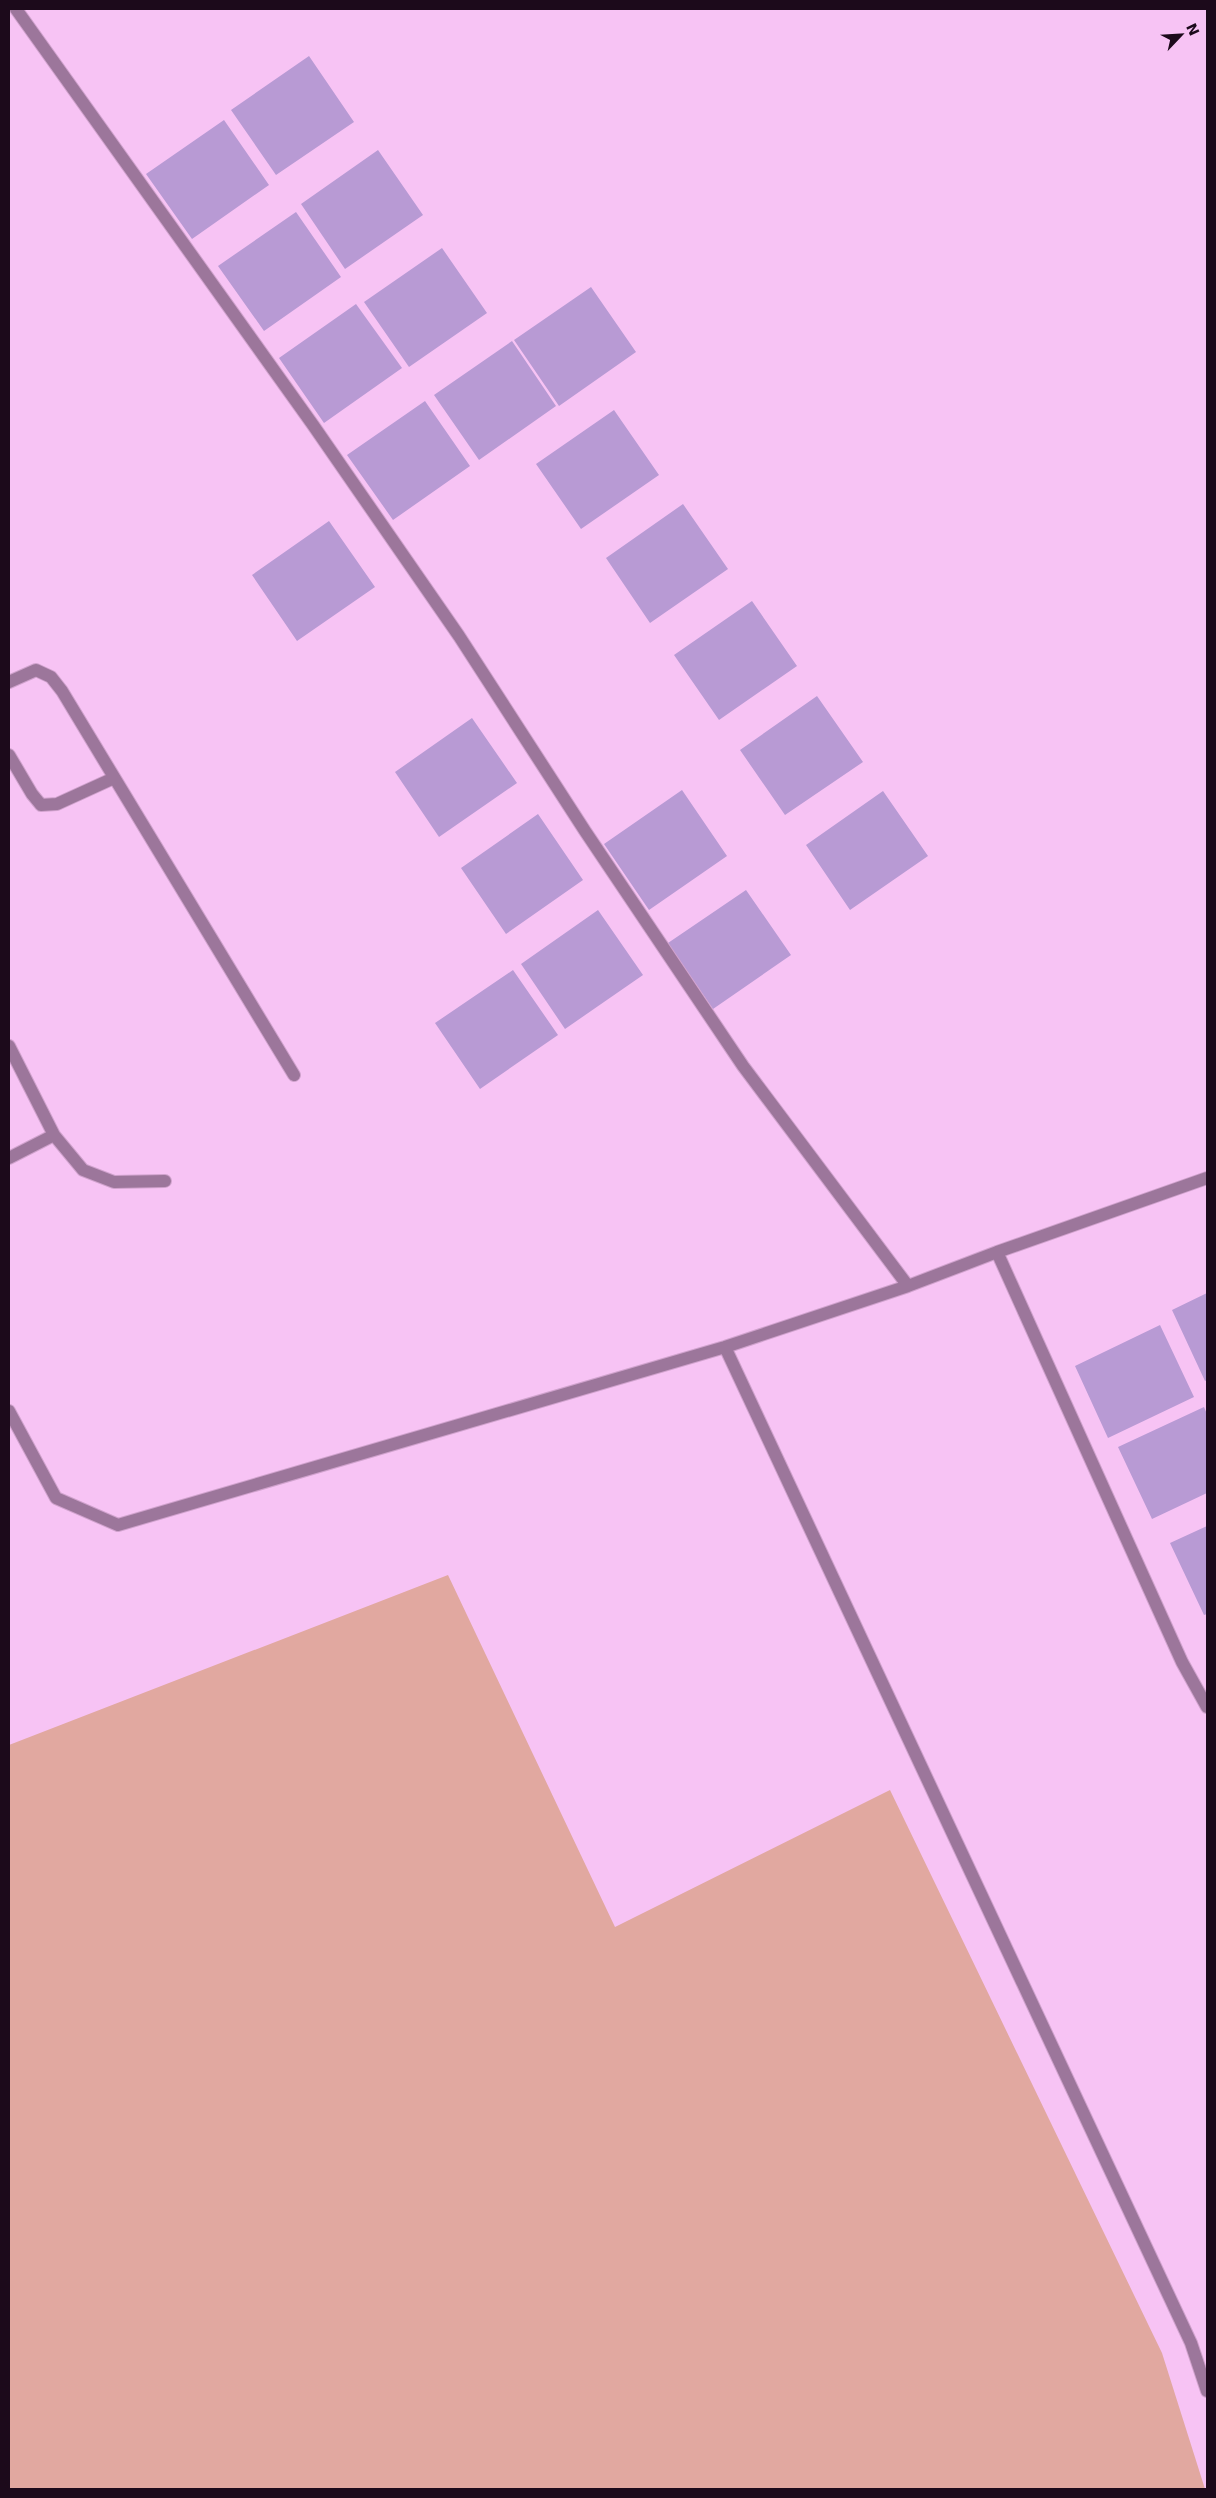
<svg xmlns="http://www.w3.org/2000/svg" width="1216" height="2498" viewBox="0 0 1216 2498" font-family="'DejaVu Sans',sans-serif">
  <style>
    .green { fill: #e1a8a0 }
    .building { fill: #b89ad4 }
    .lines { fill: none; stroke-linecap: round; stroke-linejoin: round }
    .minor-casing { stroke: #d0a2cd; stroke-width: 14 }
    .minor { stroke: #9c769b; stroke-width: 12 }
  </style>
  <rect width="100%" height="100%" fill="#f7c3f4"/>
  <!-- green -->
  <path class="green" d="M448 1575 615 1927 890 1790 1162 2353 1205 2489H9V1745Z"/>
  <!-- building -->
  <path class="building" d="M309 56 354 122 276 175 231 110Z
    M224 120 269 185 192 239 146 174Z
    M378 150 423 215 345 269 301 204Z
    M296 212 341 277 264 331 218 266Z
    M442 248 487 313 409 367 364 302Z
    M591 287 636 352 559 406 514 340Z
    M356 304 402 368 324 423 279 358Z
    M512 341 556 406 479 460 434 395Z
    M425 401 470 466 393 520 347 455Z
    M614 410 659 475 581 529 536 464Z
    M683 504 728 569 650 623 606 558Z
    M329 521 375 587 297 641 252 575Z
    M752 601 797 666 719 720 674 655Z
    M817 696 863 762 785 815 740 750Z
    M472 718 517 783 439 837 395 772Z
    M682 790 727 856 649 910 604 844Z
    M883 791 928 856 850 910 806 845Z
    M538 814 583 880 506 934 461 868Z
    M746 890 791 955 713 1009 668 943Z
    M598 910 643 975 565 1029 521 964Z
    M513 970 558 1035 480 1089 435 1023Z
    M1207 1293V1380L1205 1381 1172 1310Z
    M1160 1325 1194 1397 1108 1438 1075 1366Z
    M1204 1407 1207 1414V1493L1152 1519 1118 1447Z
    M1207 1526V1614L1204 1615 1170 1543Z"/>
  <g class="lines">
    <!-- minor casing -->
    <g class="minor-casing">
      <path id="minor" d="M16 9 313 425 459 636 585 831 743 1066 908 1286
        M9 682 36 670 51 677 62 691 294 1075
        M9 755 32 794 41 805 57 804 114 778
        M9 1046 54 1135 83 1170 114 1182 165 1181
        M9 1158 54 1135
        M997 1252 1182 1662 1207 1707
        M725 1347 1191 2343 1207 2391
        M9 1411 56 1498 118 1525 725 1347 908 1286 997 1252 1207 1178"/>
    </g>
    <!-- minor -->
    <use href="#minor" class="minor"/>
  </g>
  <!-- border -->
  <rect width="1216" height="2498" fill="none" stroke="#1c0a1b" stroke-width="20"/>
  <!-- north arrow -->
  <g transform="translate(1181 35) rotate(65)" stroke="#f7c3f4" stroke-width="4" paint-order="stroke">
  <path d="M0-4L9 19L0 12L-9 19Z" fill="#1c0a1b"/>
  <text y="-8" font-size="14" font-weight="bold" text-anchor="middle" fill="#1c0a1b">N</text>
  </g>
</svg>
